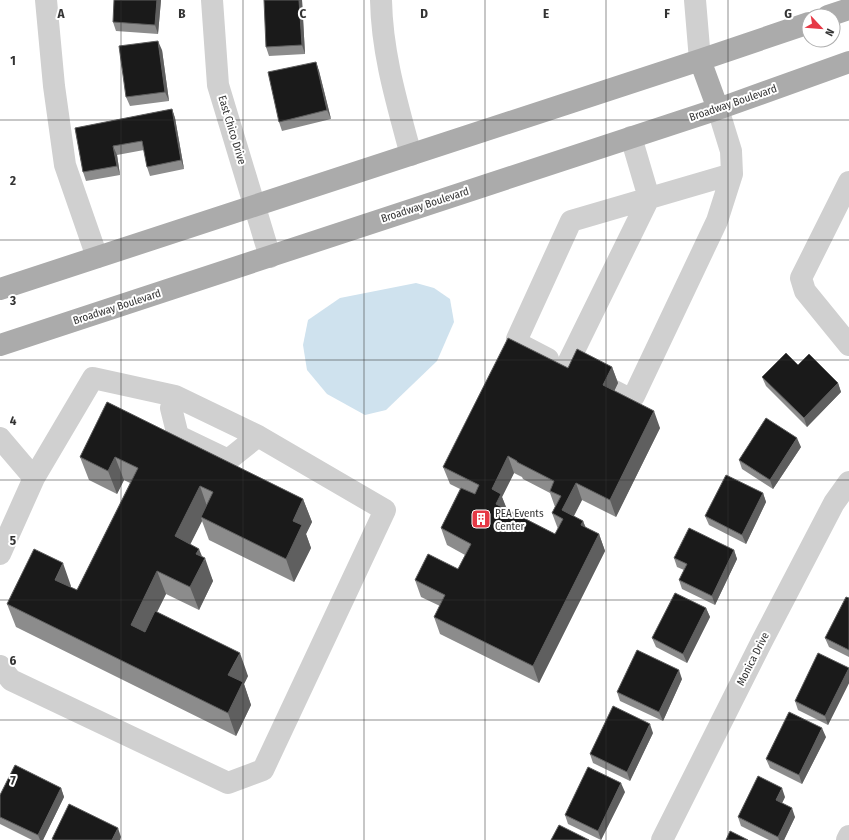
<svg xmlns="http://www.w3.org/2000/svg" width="849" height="840" viewBox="0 0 849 840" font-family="'Fira Sans Condensed',sans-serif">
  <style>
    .water { fill: #cfe2ee }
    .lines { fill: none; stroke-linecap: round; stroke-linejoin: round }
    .minor { stroke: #d0d0d0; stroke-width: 22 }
    .major { stroke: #ababab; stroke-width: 22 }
    .wall { fill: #8c8c8c; fill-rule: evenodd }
    .shaded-wall { fill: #5f5f5f }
    .building { fill: #1a1a1a; stroke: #5f5f5f; fill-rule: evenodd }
    .grid { fill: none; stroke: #333; stroke-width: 1; stroke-opacity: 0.55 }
    .labels { text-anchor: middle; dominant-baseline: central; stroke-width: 4; stroke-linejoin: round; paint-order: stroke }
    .street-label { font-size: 11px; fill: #333; stroke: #fff }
    .poi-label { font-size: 11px; fill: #333; stroke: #fff; text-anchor: start }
    .grid-label { font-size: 13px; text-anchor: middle; font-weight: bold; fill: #333; stroke: #fff; stroke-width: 4; stroke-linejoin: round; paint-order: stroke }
  </style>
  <rect width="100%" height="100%" fill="#fff"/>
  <!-- water -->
  <path class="water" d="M416 283 434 288 450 299 454 322 437 361 386 410 365 415 327 394 307 370 303 345 308 320 340 298Z"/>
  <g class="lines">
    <!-- minor -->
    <path class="minor" d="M46 0 54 86 65 165 97 257
      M212 0 218 85 270 257
      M381 0C382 54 397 103 411 155
      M695 0 700 60
      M849 182 801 278 805 291 849 345
      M548 359 523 346 517 339 571 221 732 174
      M566 367 649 198 631 137
      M587 377 628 398 634 396 717 221 732 174 731 151 718 109
      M0 438 34 478 0 554
      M34 478 93 378 175 396
      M0 666 11 680 228 783 263 770 385 510 258 436 175 396 171 408 178 436 228 460 258 436
      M662 840 762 641 834 503 849 482
      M847 840 849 836"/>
    <!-- major -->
    <path class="major" d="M828 16 849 9
      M700 60 718 109
      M0 289 700 60 809 23
      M0 345 718 109 849 62"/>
  </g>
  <!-- wall -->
  <path class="wall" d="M161 0 158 34 116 31 113 22Z
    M302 0 305 54 269 56 266 47Z
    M162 50 169 101 130 106 126 97Z
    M316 62 319 71 331 119 282 131 279 122Z
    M172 109 175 118 184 169 150 176 147 167 144 150 117 155 120 175 86 181 83 172 75 128Z
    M798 365 838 383 841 392 807 427 766 386 762 377Z
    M612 367 618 383 614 391 660 428 616 517 582 500 574 516 583 521 586 528 599 534 605 551 539 683 440 634 434 617 440 606 421 597 415 580 458 569 465 555 447 545 441 528 460 489 450 484 443 467 568 368ZM514 473 522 477 523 479 550 493 555 507 552 513 558 529 555 534 507 509 502 497Z
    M107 402 303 499 312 522 306 534 311 548 294 582 209 540 202 521 190 544 202 557 213 581 199 610 166 594 157 612 248 676 244 684 251 705 236 736 16 627 7 604 71 586 70 587 77 590 130 483 124 480 117 494 89 480 80 457Z
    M801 447 773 489 742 469 739 460Z
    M763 493 766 502 746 544 709 525 705 516Z
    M734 550 737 559 715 605 682 589 679 580 684 570 677 567 674 558Z
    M849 598V657L829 647 825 638Z
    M706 608 710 617 687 663 656 647 652 638Z
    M849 668V683L828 725 798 710 795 701Z
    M682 679 663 721 620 701 617 692Z
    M653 733 630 781 593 763 590 754Z
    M826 737 802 784 770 768 766 759Z
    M61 788 64 797 43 840H32L0 824V795Z
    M625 792 601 840 568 824 565 815Z
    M785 797 782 803 795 817 784 840H769L741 826 738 817Z"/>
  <!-- shaded-wall -->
  <path class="shaded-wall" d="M157 0H161L158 34 155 25Z
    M299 0H302L305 54 302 45Z
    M158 41 162 50 169 101 165 92Z
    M316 62 319 71 331 119 327 110Z
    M172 109 175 118 184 169 181 160Z
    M113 146 117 155 120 175 117 166Z
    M612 367 618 383 609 402 603 385Z
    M838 383 841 392 807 427 804 418Z
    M654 411 660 428 616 517 610 500Z
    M797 438 801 447 773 489 770 480Z
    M508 456 514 473 502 497 507 510 496 504 492 489Z
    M115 457 124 480 117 494 108 471Z
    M576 483 582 500 568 527 562 510Z
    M200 486 208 509 201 517 202 521 183 559 175 536Z
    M763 493 766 502 746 544 742 535Z
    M303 499 312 522 306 534 311 548 294 582 286 559 293 521Z
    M583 521 589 537 581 525Z
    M599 534 605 551 539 683 533 666Z
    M199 549 204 561 205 558 213 581 199 610 190 587 196 554Z
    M734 550 737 559 715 605 712 596Z
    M63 563 71 586 63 603 55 580Z
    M157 571 166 594 139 648 131 625Z
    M706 608 710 617 687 663 683 654Z
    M240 653 248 676 244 684 251 705 236 736 228 713V675Z
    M849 668V683L828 725 825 716Z
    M679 670 682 679 663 721 659 712Z
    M650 724 653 733 630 781 627 772Z
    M822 728 826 737 802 784 799 775Z
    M621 783 625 792 601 840 598 831Z
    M61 788 64 797 43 840H40L38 835Z
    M782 788 785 797 779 809 776 800Z
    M792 808 795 817 784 840H779L778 837Z
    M118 828 121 837 120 840H112Z"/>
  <!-- building -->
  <path class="building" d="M114 0H157L155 25 113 22Z
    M264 0H299L302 45 266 47Z
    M158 41 165 92 126 97 119 46Z
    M316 62 327 110 279 122 268 72Z
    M172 109 181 160 147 167 142 141 113 146 117 166 83 172 75 128Z
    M508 338 568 368 577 349 612 367 603 385 654 411 610 500 576 483 562 510 583 521 581 525 599 534 533 666 434 617 445 595 415 580 428 554 458 569 471 544 441 528 461 488 475 494 479 485 443 467ZM508 456 517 461V462L554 481 550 491 561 496 552 513 563 519 555 534 496 504 501 494 492 489Z
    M786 353 798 365 809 354 838 383 804 418 762 377Z
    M107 402 303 499 293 521 302 525 286 559 201 517 213 492 200 486 175 536 199 549 196 554 205 558 190 587 157 571 131 625 145 632 155 611 240 653 228 675 243 682 228 713 7 604 34 549 63 563 55 580 77 590 138 468 115 457 108 471 80 457Z
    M766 418 797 438 770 480 739 460Z
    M726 475 763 493 742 535 705 516Z
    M689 528 734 550 712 596 679 580 687 564 674 558Z
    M675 593 706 608 683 654 652 638Z
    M846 597 849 598V650L825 638Z
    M637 650 679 670 659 712 617 692Z
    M818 653 849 668 825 716 795 701Z
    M613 706 650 724 627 772 590 754Z
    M789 712 822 728 799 775 766 759Z
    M15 765 61 788 38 835 0 817V795Z
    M588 767 621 783 598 831 565 815Z
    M758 776 782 788 776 800 792 808 778 837 738 817Z
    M69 804 118 828 112 840H54L52 839Z
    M559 825 589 840H551Z
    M730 831 748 840H726Z"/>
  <!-- grid -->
  <path class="grid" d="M121 0V840M243 0V840M364 0V840M485 0V840M606 0V840M728 0V840M0 120H849M0 240H849M0 360H849M0 480H849M0 600H849M0 720H849"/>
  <!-- icons -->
  <defs>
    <g id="building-square" transform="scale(1)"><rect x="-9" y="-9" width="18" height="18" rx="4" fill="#e63946" stroke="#fff"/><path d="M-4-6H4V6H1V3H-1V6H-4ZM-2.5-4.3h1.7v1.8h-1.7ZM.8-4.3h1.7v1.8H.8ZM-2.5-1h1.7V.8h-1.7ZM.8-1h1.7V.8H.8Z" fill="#fff"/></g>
  </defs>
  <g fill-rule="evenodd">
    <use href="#building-square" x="481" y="519"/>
  </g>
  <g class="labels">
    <!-- street labels -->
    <g class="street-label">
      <text transform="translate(733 103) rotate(-19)">Broadway Boulevard</text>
      <text transform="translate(232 130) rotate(73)">East Chico Drive</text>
      <text transform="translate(425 205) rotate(-18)">Broadway Boulevard</text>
      <text transform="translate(117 307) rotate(-18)">Broadway Boulevard</text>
      <text transform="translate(753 659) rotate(-63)">Monica Drive</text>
    </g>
    <!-- poi labels -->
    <g class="poi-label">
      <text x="495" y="513">PEA Events<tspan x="495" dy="13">Center</tspan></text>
    </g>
  </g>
  <g class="grid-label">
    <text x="61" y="18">A</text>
    <text x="182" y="18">B</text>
    <text x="303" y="18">C</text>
    <text x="424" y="18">D</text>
    <text x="546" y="18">E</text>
    <text x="667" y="18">F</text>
    <text x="788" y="18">G</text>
    <text x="13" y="65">1</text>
    <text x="13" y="185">2</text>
    <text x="13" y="305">3</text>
    <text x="13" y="425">4</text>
    <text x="13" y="545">5</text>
    <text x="13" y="665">6</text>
    <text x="13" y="785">7</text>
  </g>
  <!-- north arrow -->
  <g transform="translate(821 28) rotate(116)"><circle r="19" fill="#ffffff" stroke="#adadad"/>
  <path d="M0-3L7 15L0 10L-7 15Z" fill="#e63946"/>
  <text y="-6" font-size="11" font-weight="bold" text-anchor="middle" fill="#333333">N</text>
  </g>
</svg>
